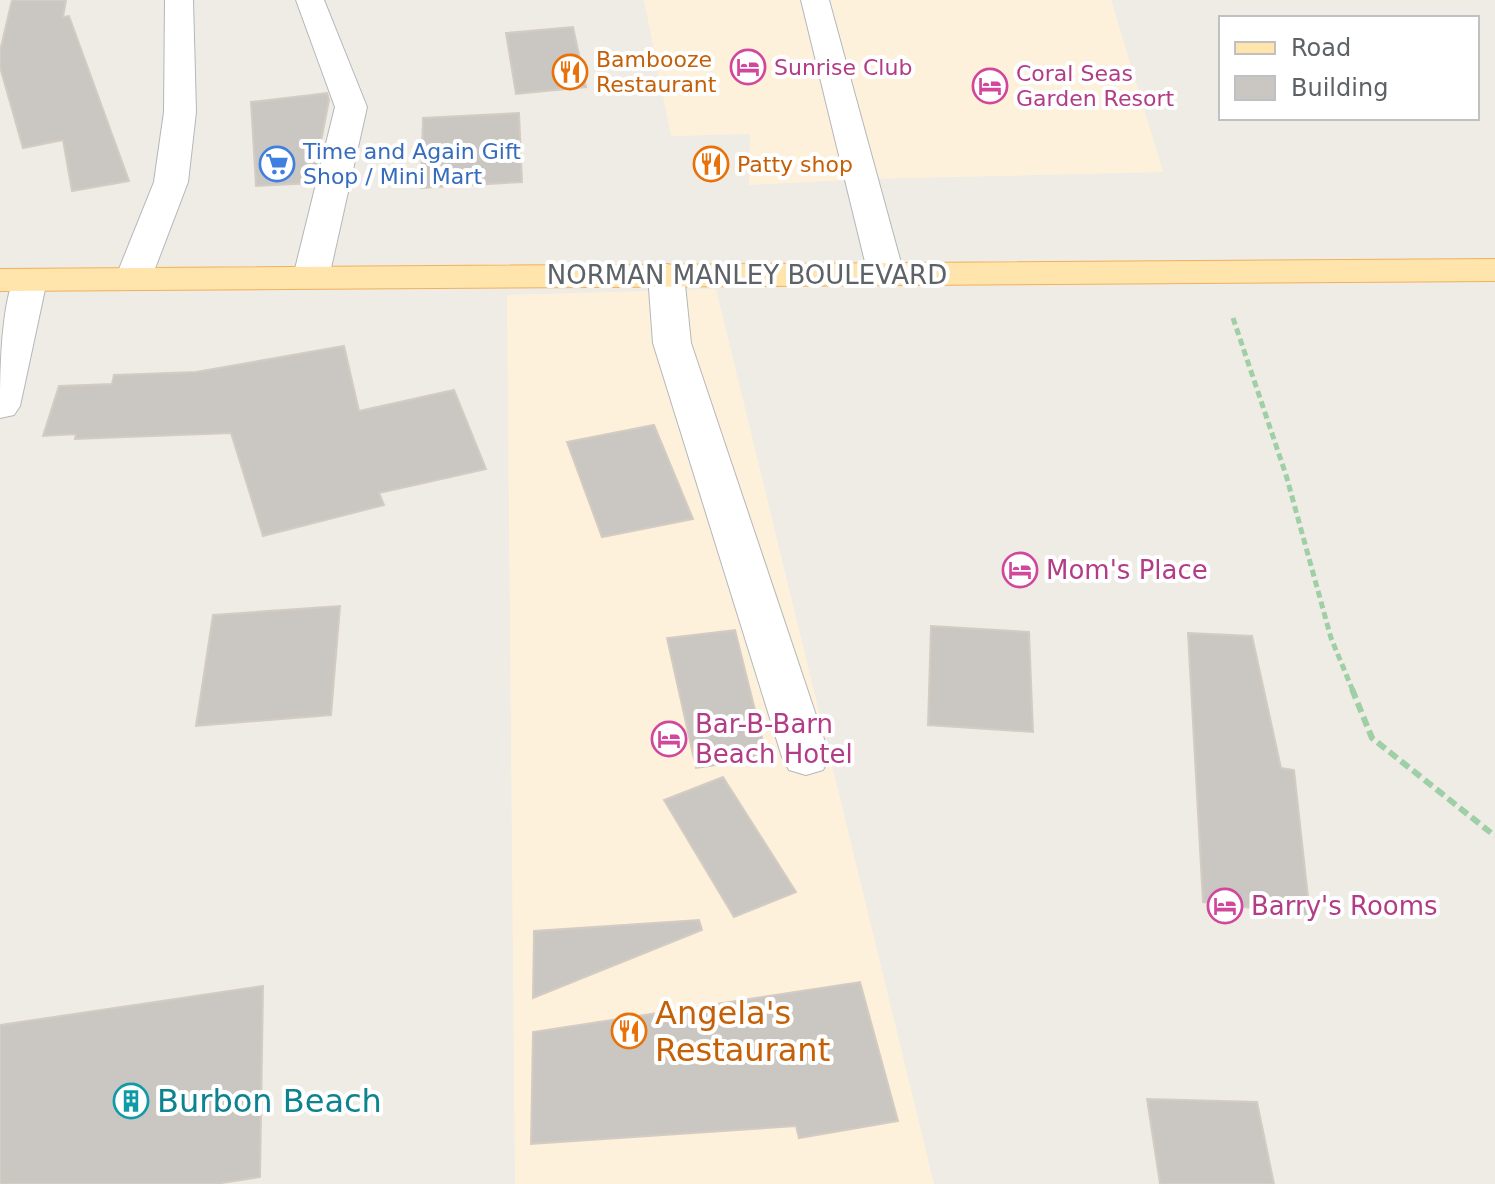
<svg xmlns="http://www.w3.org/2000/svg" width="1495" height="1184" viewBox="0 0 1495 1184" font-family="'DejaVu Sans',sans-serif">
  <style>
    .commercial { fill: #fef1dc }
    .building { fill: #cac7c2; stroke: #d4ccc3; stroke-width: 2 }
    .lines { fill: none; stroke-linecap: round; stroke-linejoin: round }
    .minor-casing { stroke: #b3b7ba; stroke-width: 2 }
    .major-casing { stroke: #f2b05b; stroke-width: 2 }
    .path-far1 { stroke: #9fcfa5; stroke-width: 5; stroke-dasharray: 7 4; stroke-linecap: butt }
    .path { stroke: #9fcfa5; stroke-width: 6; stroke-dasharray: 10 5; stroke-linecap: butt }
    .minor { fill: #fff; fill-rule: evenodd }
    .major { fill: #ffe4ab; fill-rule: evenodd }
    .labels { text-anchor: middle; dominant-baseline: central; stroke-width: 8; stroke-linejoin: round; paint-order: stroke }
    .far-food-label { font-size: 22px; fill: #c56008; stroke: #fff; text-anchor: start }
    .far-hotel-label { font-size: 22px; fill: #b23c85; stroke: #fff; text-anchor: start }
    .far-shop-label { font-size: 22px; fill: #366cbe; stroke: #fff; text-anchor: start }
    .street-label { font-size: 26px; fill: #5d6266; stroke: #fff }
    .hotel-label { font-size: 26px; fill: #b23c85; stroke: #fff; text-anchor: start }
    .near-food-label { font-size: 32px; fill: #c56008; stroke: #fff; text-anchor: start }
    .near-culture-label { font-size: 32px; fill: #0d838f; stroke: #fff; text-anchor: start }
  </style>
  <rect width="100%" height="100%" fill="#efece5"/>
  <!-- commercial -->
  <path class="commercial" d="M644 0H1111L1163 172 868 179 749 185 750 134 671 136Z
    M716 289 934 1184H515L507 295Z"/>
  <!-- building -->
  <path class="building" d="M12 0H66L63 17 69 16 129 181 72 191 63 140 23 148 0 67V51Z
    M573 27 586 87 516 94 506 33Z
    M327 93 329 100 313 183 256 186 251 102Z
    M519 113 522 182 421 188 423 118Z
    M344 346 359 411 454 390 486 469 379 493 384 505 263 536 231 433 75 439 76 434 43 436 59 386 112 384 114 375 196 372Z
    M654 425 693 519 602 537 567 442Z
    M340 606 331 715 196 726 213 615Z
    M931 626 1029 632 1033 732 928 725Z
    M735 630 767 758 696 768 667 638Z
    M1188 633 1252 636 1281 768 1294 770 1310 915 1203 902Z
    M723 777 796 892 734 917 664 800Z
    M699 920 702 930 533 998 534 931Z
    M860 982 898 1121 799 1138 796 1126 531 1144 533 1032Z
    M263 986 260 1177 215 1184H0V1025Z
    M1147 1099 1257 1102 1274 1184H1160Z"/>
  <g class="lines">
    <!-- minor casing -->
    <g class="minor-casing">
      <path id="minor" d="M165 0H193L196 112 188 182 151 279 146 287 133 290 120 287 115 279 154 182 164 112Z
        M296 0H324L367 107 329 277 324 285 311 288 298 285 293 277 335 107Z
        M801 0H829L904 274 899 282 886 285 873 282 868 274Z
        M666 264 679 267 684 275 691 343 830 757 823 770 806 775 789 770 782 757 653 343 648 275 653 267Z
        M29 269 42 272 47 280 20 406 14 415 0 418C0 376 0 308 16 272Z"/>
    </g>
    <!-- major casing -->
    <g class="major-casing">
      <path id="major" d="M1495 259V281L0 291V269Z"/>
    </g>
    <!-- path-far1 -->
    <path class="path-far1" d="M1233 318 1286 475 1331 638 1353 691"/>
    <!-- path -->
    <path class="path" d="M1352 689 1372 738 1495 836"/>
    <!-- minor -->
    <use href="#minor" class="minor"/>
    <!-- major -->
    <use href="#major" class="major"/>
  </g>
  <!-- icons -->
  <defs>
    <g id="hotel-ring" transform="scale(1.8)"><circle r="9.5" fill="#fff" stroke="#d1479c" stroke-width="1.5"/><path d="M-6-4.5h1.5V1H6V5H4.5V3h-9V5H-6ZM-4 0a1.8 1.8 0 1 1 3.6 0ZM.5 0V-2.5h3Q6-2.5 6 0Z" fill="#d1479c"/></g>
    <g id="restaurant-ring" transform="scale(1.8)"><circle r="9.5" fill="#fff" stroke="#e8710a" stroke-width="1.5"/><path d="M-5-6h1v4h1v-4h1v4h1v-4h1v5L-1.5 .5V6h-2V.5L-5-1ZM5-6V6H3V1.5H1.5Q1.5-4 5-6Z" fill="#e8710a"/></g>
    <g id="supermarket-ring" transform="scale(1.8)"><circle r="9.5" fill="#fff" stroke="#3f7fe0" stroke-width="1.5"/><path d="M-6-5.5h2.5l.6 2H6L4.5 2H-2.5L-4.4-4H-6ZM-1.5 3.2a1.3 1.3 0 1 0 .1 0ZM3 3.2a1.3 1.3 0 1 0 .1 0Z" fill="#3f7fe0"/></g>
    <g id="building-ring" transform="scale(1.8)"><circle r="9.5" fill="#fff" stroke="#0f9aa8" stroke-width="1.5"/><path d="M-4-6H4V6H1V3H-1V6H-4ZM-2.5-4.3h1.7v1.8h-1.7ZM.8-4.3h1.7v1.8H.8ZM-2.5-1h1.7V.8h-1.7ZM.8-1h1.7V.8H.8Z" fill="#0f9aa8"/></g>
  </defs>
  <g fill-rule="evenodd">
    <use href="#hotel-ring" x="748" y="67"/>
    <use href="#restaurant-ring" x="570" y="72"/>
    <use href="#hotel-ring" x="990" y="86"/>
    <use href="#supermarket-ring" x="277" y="164"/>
    <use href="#restaurant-ring" x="711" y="164"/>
    <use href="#hotel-ring" x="1020" y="570"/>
    <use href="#hotel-ring" x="669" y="739"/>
    <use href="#hotel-ring" x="1225" y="906"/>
    <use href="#restaurant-ring" x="629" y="1031"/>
    <use href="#building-ring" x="131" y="1101"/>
  </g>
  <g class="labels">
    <!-- far-food labels -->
    <g class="far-food-label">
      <text x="596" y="59">Bambooze<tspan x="596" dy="25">Restaurant</tspan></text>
      <text x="737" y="164">Patty shop</text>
    </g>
    <!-- far-hotel labels -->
    <g class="far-hotel-label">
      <text x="774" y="67">Sunrise Club</text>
      <text x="1016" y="73">Coral Seas<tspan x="1016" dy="25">Garden Resort</tspan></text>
    </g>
    <!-- far-shop labels -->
    <g class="far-shop-label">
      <text x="303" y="151">Time and Again Gift<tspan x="303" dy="25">Shop / Mini Mart</tspan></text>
    </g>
    <!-- street labels -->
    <g class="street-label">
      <text x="747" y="275">NORMAN MANLEY BOULEVARD</text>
    </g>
    <!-- hotel labels -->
    <g class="hotel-label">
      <text x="1046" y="570">Mom's Place</text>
      <text x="695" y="724">Bar-B-Barn<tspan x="695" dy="30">Beach Hotel</tspan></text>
      <text x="1251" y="906">Barry's Rooms</text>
    </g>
    <!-- near-food labels -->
    <g class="near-food-label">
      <text x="655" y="1013">Angela's<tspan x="655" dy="37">Restaurant</tspan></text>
    </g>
    <!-- near-culture labels -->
    <g class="near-culture-label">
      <text x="157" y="1101">Burbon Beach</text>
    </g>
  </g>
  <!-- legend -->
  <rect x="1219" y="16" width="260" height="104" fill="#ffffff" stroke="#bec0c2" stroke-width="2"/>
  <rect x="1235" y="42" width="40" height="12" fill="#ffe4ab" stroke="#bec0c2" stroke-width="2"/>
  <text x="1291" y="56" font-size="24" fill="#5d6266">Road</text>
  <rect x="1235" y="76" width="40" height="24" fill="#cac7c2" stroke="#bec0c2" stroke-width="2"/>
  <text x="1291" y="96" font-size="24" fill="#5d6266">Building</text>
</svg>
